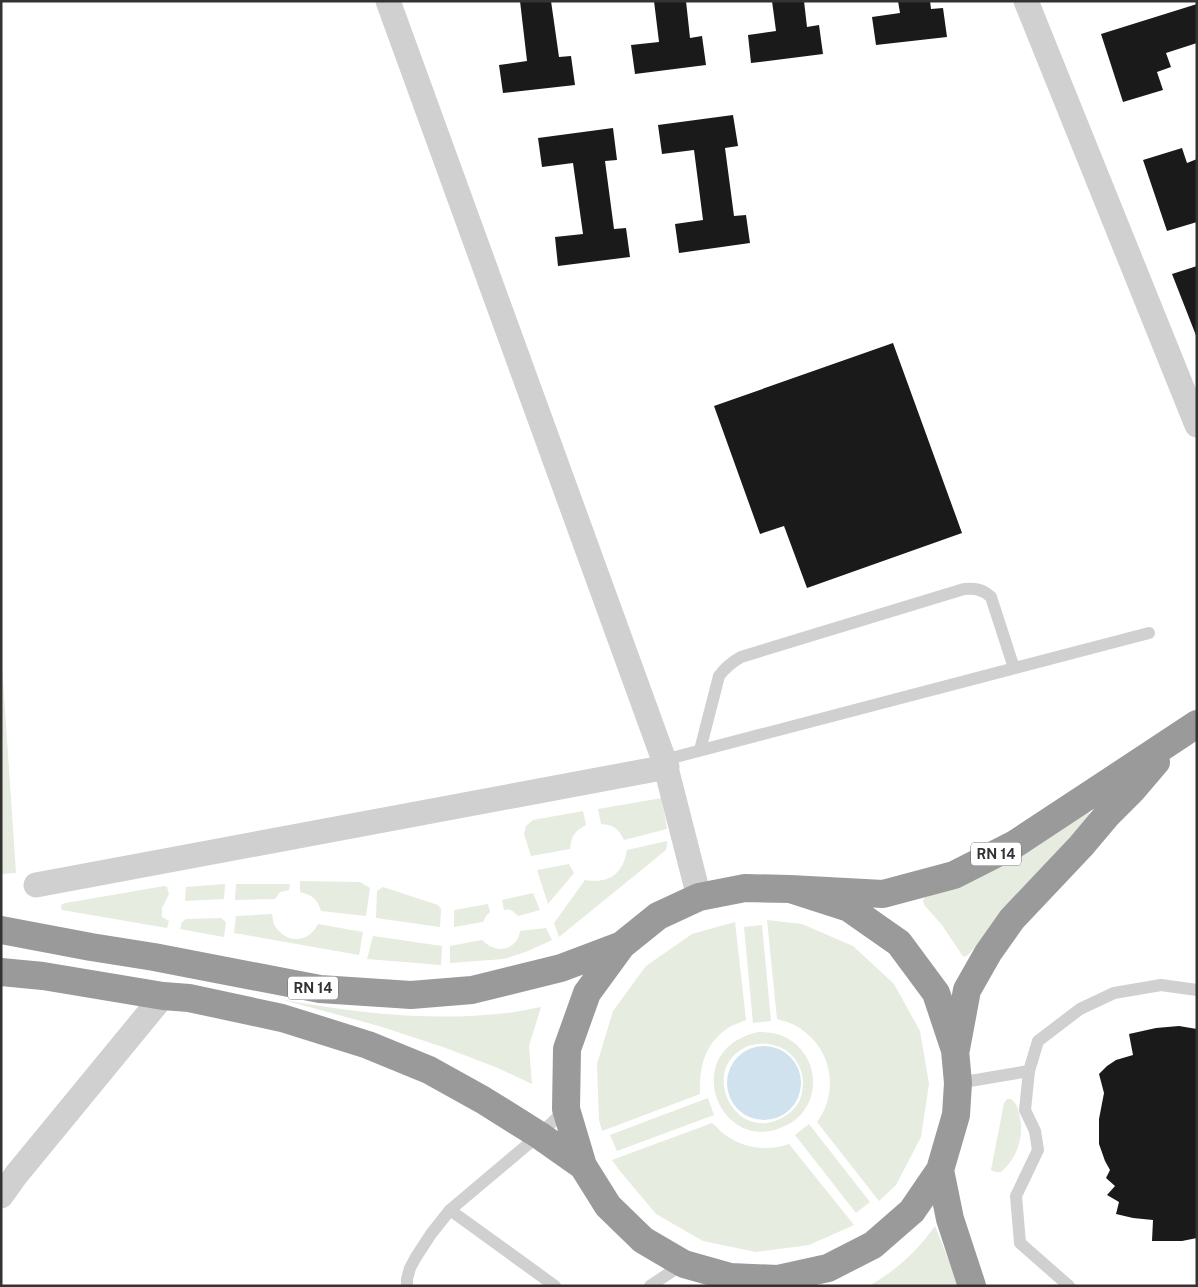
<svg xmlns="http://www.w3.org/2000/svg" width="1198" height="1287" viewBox="0 0 1198 1287" font-family="'Public Sans',sans-serif">
  <style>
    .green { fill: #e6ecdf; fill-rule: evenodd }
    .water { fill: #cfe2ee }
    .building { fill: #1a1a1a }
    .lines { fill: none; stroke-linecap: round; stroke-linejoin: round }
    .lane { stroke: #d0d0d0; stroke-width: 12 }
    .street { stroke: #d0d0d0; stroke-width: 25 }
    .highway { stroke: #9a9a9a; stroke-width: 28 }
    .labels { text-anchor: middle; dominant-baseline: central; stroke-width: 5; stroke-linejoin: round; paint-order: stroke }
    .shield { fill: #fff; stroke: #707070; stroke-width: 1 }
    .shield-label { font-size: 14px; font-weight: bold; fill: #333 }
  </style>
  <rect width="100%" height="100%" fill="#fff"/>
  <!-- green -->
  <path class="green" d="M1 651 16 873 1 874Z
    M662 798 667 829 624 840C618 828 614 825 601 824L598 809Z
    M583 811 586 825C574 832 572 835 570 849L531 856 524 834 526 826 533 820Z
    M1089 811 1090 817 1020 893 968 955 964 957 962 955 942 925 925 906 923 901 925 897 945 891Z
    M667 841V846L666 850 559 937 554 923 585 880C609 884 623 874 627 850Z
    M569 864 574 873 548 904 537 870Z
    M300 881 360 882 370 888 366 916 321 911C317 898 313 896 300 892Z
    M225 884 224 899 185 901 186 887Z
    M236 884H290L289 890 280 892 275 899 235 900Z
    M164 886 167 887 169 894 162 908V917L169 921 167 928 62 910 61 907 62 904 66 903Z
    M383 887 438 905 441 909 440 927 376 918 377 891Z
    M533 893 540 910 518 916C514 912 511 908 504 910L502 900Z
    M488 904 490 912 486 916 483 922 454 927V910Z
    M272 914C273 918 273 923 275 926 276 928 278 930 280 932 294 945 311 939 318 924L363 932 359 955 234 933 236 916Z
    M221 918 226 922 224 937 180 929 182 922 186 919Z
    M767 920 802 924 853 946 894 984 920 1031 929 1084 921 1137 896 1185 879 1201 817 1122C838 1095 833 1053 805 1032 797 1025 788 1022 777 1019Z
    M735 922 746 1020C741 1022 736 1024 731 1026 705 1042 699 1066 700 1094L602 1131 599 1120 597 1064 613 1011 646 966 692 934Z
    M762 925 771 1021 753 1023 744 927Z
    M546 928 552 940 528 951 504 959 450 963V946L482 940C485 942 488 946 492 947 505 953 519 944 520 931Z
    M373 936 442 946 441 965 367 959Z
    M280 999C354 1013 431 1022 507 1013 518 1012 530 1009 541 1007L529 1046 532 1084 498 1068 443 1047 379 1026Z
    M758 1032C767 1032 777 1033 785 1037 807 1048 818 1073 811 1096H810L811 1097C807 1109 798 1120 787 1125 721 1160 676 1051 758 1032ZM757 1044C761 1044 765 1043 769 1044 792 1047 807 1069 802 1092 801 1101 794 1111 785 1116 737 1147 697 1070 746 1047 750 1045 754 1045 757 1044Z
    M708 1098 714 1115 617 1151 610 1135Z
    M1007 1099H1011C1016 1103 1018 1107 1019 1113 1025 1134 1018 1158 1001 1172H995L991 1170 1004 1103Z
    M712 1123C716 1126 720 1131 724 1134 742 1148 768 1152 789 1144L854 1225 809 1245 756 1252 703 1241 656 1214 620 1171 612 1160Z
    M809 1124 870 1202 856 1213 795 1135Z
    M935 1226 959 1286H874L872 1284C898 1269 918 1250 935 1226Z"/>
  <!-- water -->
  <path class="water" d="M727 1083a37 37 0 1 1 74 0a37 37 0 1 1-74 0Z"/>
  <!-- building -->
  <path class="building" d="M520 1H551L559 57 571 56 575 85 503 93 499 65 527 61Z
    M654 1H686L690 38 702 36 706 65 635 74 631 45 659 42Z
    M772 1H804L807 27 819 25 823 54 751 63 748 35 776 31Z
    M898 1H930L931 9 943 8 947 37 876 45 872 17 900 13Z
    M1197 4V43L1166 53 1171 67 1157 72 1163 90 1123 102 1101 34Z
    M733 115 738 146 725 148 734 216 746 215 750 243 679 253 675 224 703 220 694 150 662 154 658 125Z
    M613 128 617 160 605 161 614 229 626 228 630 257 558 266 555 237 583 234 573 163 542 167 538 138Z
    M1182 148 1187 163 1197 159V222L1167 231 1143 160Z
    M1197 266V338L1172 274Z
    M893 343 962 533 807 588 784 526 760 534 714 406Z
    M1179 1026 1197 1029V1238L1182 1241H1152L1153 1220 1133 1218 1116 1214 1119 1202 1107 1195 1115 1186 1106 1178 1110 1170 1105 1161 1099 1144V1119L1104 1093 1099 1074 1107 1066 1116 1060 1133 1055 1129 1034 1156 1028Z"/>
  <g class="lines">
    <!-- lane -->
    <path class="lane" d="M700 750 719 676C725 668 732 662 741 657L964 589C975 588 982 589 991 597L1014 668
      M664 760 1149 633
      M958 1083 1029 1071
      M450 1210 555 1286
      M407 1286V1279L410 1268 416 1257 431 1234 450 1210 539 1135 566 1109
      M650 1286 683 1264
      M1069 1286 1020 1243 1016 1196 1038 1150 1035 1131 1025 1110 1029 1071 1038 1041 1080 1009 1114 993 1161 985 1197 990"/>
    <!-- street -->
    <path class="street" d="M388 1 664 760 699 897
      M1026 1 1197 425
      M36 885 667 767
      M1 1196 16 1175 163 996"/>
    <!-- highway -->
    <path class="highway" d="M790 889 849 908 899 943 936 993 955 1050 958 1083 956 1115 940 1170 912 1211 873 1245 828 1268 778 1279 730 1277 684 1264 643 1240 608 1206 583 1166 566 1109 567 1049 587 993 622 945 658 916 699 897 745 888 790 889 883 894 954 875 1015 844 1197 724
      M1 930 91 947 154 957 320 989 411 995 472 990 561 968 622 945
      M1 972 43 976 163 996 189 998 282 1018 368 1045 429 1070 483 1100 539 1135 583 1166
      M956 1049 967 990 988 953 1012 919 1081 846 1108 814 1133 789 1156 762
      M940 1170 950 1219 972 1286"/>
  </g>
  <g class="labels">
    <!-- shield labels -->
    <g class="shield">
      <rect x="971" y="842.5" width="50" height="23" rx="4"/>
      <rect x="288" y="976.5" width="50" height="23" rx="4"/>
    </g>
    <g class="shield-label">
      <text x="996" y="854">RN 14</text>
      <text x="313" y="988">RN 14</text>
    </g>
  </g>
  <!-- border -->
  <rect width="1198" height="1287" fill="none" stroke="#333333" stroke-width="5"/>
</svg>
